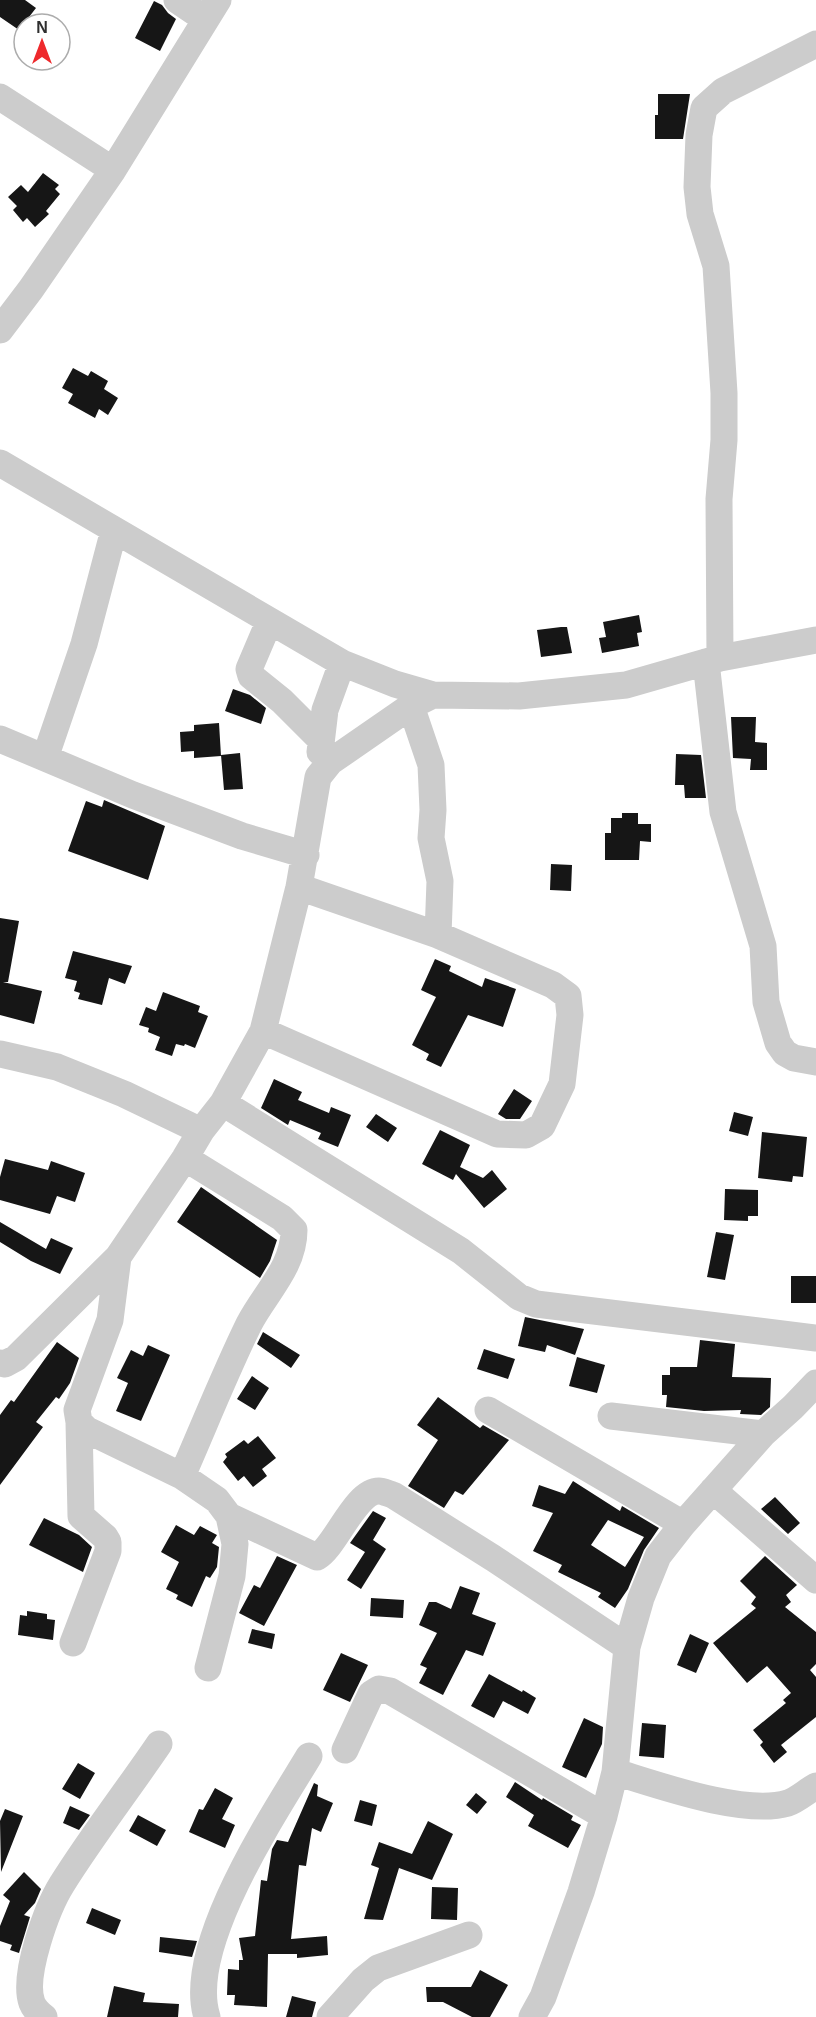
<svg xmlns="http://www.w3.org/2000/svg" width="816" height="2017" viewBox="0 0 816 2017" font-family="Arial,sans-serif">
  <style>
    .building { fill: #161616; fill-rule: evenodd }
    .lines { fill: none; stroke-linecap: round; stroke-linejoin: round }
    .minor { stroke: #ccc; stroke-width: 27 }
  </style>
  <rect width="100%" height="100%" fill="#fff"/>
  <!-- building -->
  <path class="building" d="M0 0H25L36 8 19 30 0 17Z
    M154 1 162 5 168 13 176 19 160 51 135 38Z
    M658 94H690L683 139H655V115H658Z
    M43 173 59 185 55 189 60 194 46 211 49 214 35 227 27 218 23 222 13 210 17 206 8 197 21 185 28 192Z
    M73 368 88 376 91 371 108 381 104 389 118 398 108 415 99 409 95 418 68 403 73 394 62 388Z
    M639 615 642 632 637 633 639 646 602 653 599 638 606 637 603 622Z
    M561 627H567L572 653 541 657 537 630Z
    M233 689 250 695 266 708 261 724 225 711Z
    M731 717H756L755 742 767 743V770H750L751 759 733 758Z
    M219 723 221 756 194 758V751L181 752 180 732 194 731V725Z
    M240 753 243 789 224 790 221 755Z
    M676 754 701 755 706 798H685L684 785H675Z
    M104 800 165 826 148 880 68 851 86 801 102 807Z
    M622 813H638V824H651V842L640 841 639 860H605V833H611V818H622Z
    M551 864 572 865 571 891 550 890Z
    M0 918 19 921 8 982H3L42 991 34 1024 0 1015Z
    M73 951 132 966 125 984 109 978 102 1005 78 999 80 993 74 991 77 981 65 978Z
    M435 959 451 966 449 971 482 987 485 978 516 989 503 1027 468 1015 441 1067 426 1060 429 1054 412 1045 436 997 421 990Z
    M163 992 200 1006 198 1012 208 1016 195 1048 185 1044 184 1046 176 1044 172 1056 155 1050 160 1037 148 1032 149 1028 139 1025 146 1007 156 1011Z
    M274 1079 302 1092 298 1100 329 1113 331 1107 351 1115 338 1147 318 1139 321 1133 290 1120 288 1125 261 1108Z
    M514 1089 532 1101 520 1119H506L498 1114Z
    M734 1112 753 1117 748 1136 729 1131Z
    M376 1114 397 1128 388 1142 366 1127Z
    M440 1130 470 1145 460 1167 483 1178 492 1170 507 1189 484 1208 456 1174 453 1180 422 1164Z
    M762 1132 807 1137 803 1177 793 1176 792 1182 758 1178Z
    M5 1159 48 1170 51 1161 85 1173 75 1202 57 1196 50 1214 0 1200V1177Z
    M201 1187 277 1240 270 1261 260 1278 177 1222Z
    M725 1189 758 1190V1216H748V1221L724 1220Z
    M0 1222 46 1249 51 1238 73 1248 60 1274 31 1261 0 1242Z
    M716 1232 734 1235 725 1280 707 1277Z
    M791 1276H816V1303H791Z
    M525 1317 584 1329 575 1355 547 1345 545 1352 518 1346Z
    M263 1332 300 1355 291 1368 257 1344Z
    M700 1340 735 1344 732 1377 771 1378 770 1407 761 1415 740 1414 741 1410 704 1411 666 1407 667 1395H662V1375H670V1367H697Z
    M57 1342 79 1358 70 1383 59 1399 56 1397 36 1422 43 1427 0 1485V1415L11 1400 14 1402Z
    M148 1345 170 1355 141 1421 116 1411 128 1383 117 1378 131 1350 143 1356Z
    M484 1349 515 1359 508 1379 477 1369Z
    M577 1357 605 1365 597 1393 569 1386Z
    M252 1376 269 1388 255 1410 237 1399Z
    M438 1397 480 1428 483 1425 509 1440 463 1495 455 1491 444 1508 408 1486 438 1440 417 1425Z
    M258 1436 276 1458 262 1469 267 1476 253 1487 244 1476 238 1481 223 1462 227 1457 225 1454 244 1440 248 1444Z
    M573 1481 620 1511 622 1506 659 1528 644 1550 628 1589 615 1608 598 1597 601 1593 558 1572 562 1565 533 1551 553 1513 532 1506 539 1485 565 1494ZM608 1520 644 1537 625 1567 591 1545Z
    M775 1497 800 1523 788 1534 761 1509Z
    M373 1511 386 1518 373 1540 386 1549 361 1589 347 1580 365 1552 350 1543Z
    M44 1518 79 1535 92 1547 83 1572 29 1545Z
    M176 1525 194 1535 200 1526 217 1535 212 1543 219 1547 217 1567 210 1578 206 1576 192 1607 176 1599 178 1595 166 1589 179 1562 161 1552Z
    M277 1556 297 1565 264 1626 239 1613 254 1585 260 1588Z
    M765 1556 797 1585 786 1595 791 1602 785 1607 816 1632V1664L810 1670 816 1677V1717L781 1745 787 1752 774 1763 760 1745 763 1742 753 1730 786 1703 783 1700 791 1693 767 1666 747 1683 713 1643 756 1608 751 1604 756 1597 740 1581Z
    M460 1586 480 1593 472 1614 496 1623 483 1656 466 1650 443 1695 419 1683 427 1668 420 1665 437 1633 419 1625 429 1602H436L451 1609Z
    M371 1598 404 1600 403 1618 370 1616Z
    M27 1611 47 1614V1619L55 1620 53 1640 18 1635 20 1615 27 1616Z
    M252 1629 275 1634 272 1649 248 1643Z
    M690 1634 709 1643 696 1673 677 1665Z
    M341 1653 368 1665 350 1702 323 1690Z
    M489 1674 522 1692 523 1690 536 1698 528 1714 503 1701 494 1718 471 1706Z
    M584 1718 603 1727 602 1744 586 1778 562 1767Z
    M642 1723 666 1725 664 1758 639 1756Z
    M78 1763 95 1773 80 1799 62 1789Z
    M515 1782 542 1800 543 1798 573 1816 571 1820 581 1825 568 1848 528 1826 534 1815 506 1797Z
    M314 1783 318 1785 317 1796 333 1803 321 1832 312 1828 306 1866 299 1865 291 1939 327 1936 328 1955 297 1958V1954H268L267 2007 234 2005 235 1995H227L228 1969 239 1970V1960H243L239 1938 255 1936 261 1880 267 1881 272 1849 277 1840 288 1842Z
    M215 1788 233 1798 222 1819 235 1825 225 1848 189 1832 199 1809 203 1810Z
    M476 1793 487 1802 477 1814 466 1805Z
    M360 1800 377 1805 372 1826 354 1821Z
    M70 1806 90 1815 79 1830 63 1823Z
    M5 1809 23 1816 1 1872 0 1821Z
    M138 1815 166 1830 157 1846 129 1831Z
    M428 1821 453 1834 432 1880 399 1868 383 1920 364 1919 379 1868 371 1865 379 1842 412 1854Z
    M24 1872 41 1889 35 1903 24 1915 30 1917 19 1953 10 1950 12 1945 0 1941V1926L10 1901 3 1895Z
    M432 1887 458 1888 457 1920 431 1919Z
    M92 1908 121 1920 115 1935 86 1923Z
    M160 1937 197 1941 192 1957 159 1952Z
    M480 1970 508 1985 490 2017H472L443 2002H427L426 1987H471Z
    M114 1986 145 1993 143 2002 179 2004 178 2017H107Z
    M292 1996 316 2002 312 2017H286Z"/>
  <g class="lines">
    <!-- minor -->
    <path class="minor" d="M177 0 205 19
      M0 97 113 170
      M0 330 31 289 113 170 218 0
      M0 463 342 663 395 684 433 695 519 696 626 685 720 658 816 640
      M269 622 249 669 251 676 282 701 321 740
      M720 658 719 499 724 440V393L716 266 700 214 697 187 699 135 704 108 723 91 816 44
      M706 662 723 812 763 946 766 1002 778 1043 785 1053 794 1058 816 1062
      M411 706 431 765 433 810 431 838 440 881 438 935
      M0 739 133 795 242 836 306 855
      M320 752 325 710 342 663
      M45 758 84 644 114 530
      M263 1031 497 1134 526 1135 542 1126 562 1084 570 1015 568 996 553 985 438 935 299 887
      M0 1054 57 1067 124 1094 201 1131
      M223 1103 461 1251 519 1297 536 1304 816 1338
      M118 1257 110 1320 77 1410 79 1422 87 1430 182 1476 217 1500 229 1516 317 1557C336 1546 355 1491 379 1491 383 1491 389 1494 393 1495L493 1558 627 1647
      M0 1363 5 1364 16 1358 118 1257 185 1158 201 1131 223 1103 263 1031 299 887 318 777 330 762 411 706 433 695
      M488 1410 683 1524
      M611 1416 763 1434
      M182 1476C204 1426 225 1373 249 1324 265 1293 294 1267 294 1230L282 1218 185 1158
      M713 1490 816 1580
      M73 1643 108 1551V1542L105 1537 81 1516 79 1422
      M208 1668 232 1576 235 1544 229 1516
      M345 1750 371 1694 379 1689 390 1691 604 1816
      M615 1772C658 1785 744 1816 788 1803 797 1800 807 1791 816 1786
      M44 2017C40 2014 34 2008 32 2003 22 1976 47 1908 62 1884 92 1836 127 1791 159 1744
      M207 2017C185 1947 273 1816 309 1756
      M330 2017 363 1980 378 1968 469 1935
      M532 2017 543 1997 581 1892 604 1816 615 1772 627 1647 641 1598 658 1556 683 1524 763 1434 793 1407 816 1383"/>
  </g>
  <!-- north arrow -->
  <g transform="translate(42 42)"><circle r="28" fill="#ffffff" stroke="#acacac" stroke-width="1.5"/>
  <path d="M0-4.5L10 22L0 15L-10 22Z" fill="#ee292c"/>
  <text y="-9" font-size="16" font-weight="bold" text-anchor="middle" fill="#2f2f2f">N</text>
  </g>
</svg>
